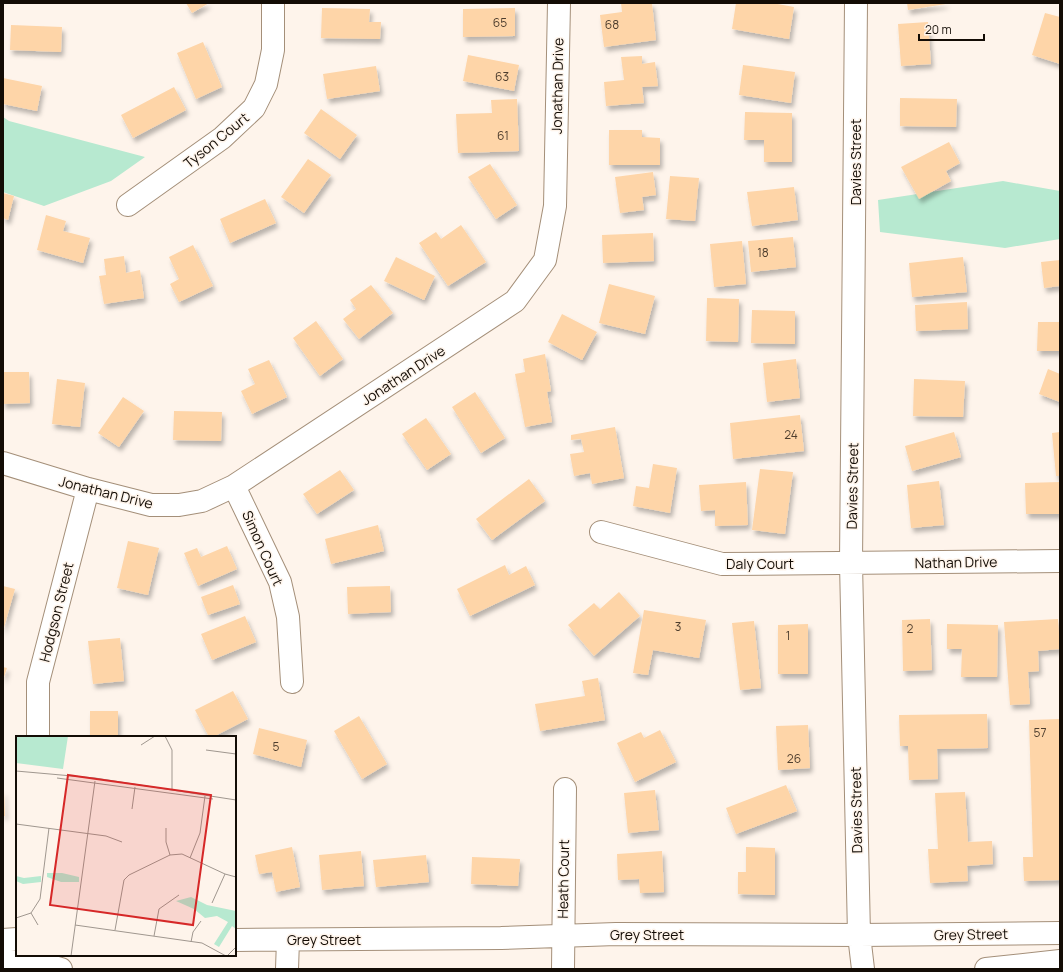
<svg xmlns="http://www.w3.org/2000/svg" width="1063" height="972" viewBox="0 0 1063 972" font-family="Manrope,sans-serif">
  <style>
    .green { fill: #b7e9d0 }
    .building { fill: #fed5a8; filter: url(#shadow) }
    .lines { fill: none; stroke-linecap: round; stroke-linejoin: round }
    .minor-casing { stroke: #a48f79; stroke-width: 24 }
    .minor { stroke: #fff; stroke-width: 22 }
    .labels { text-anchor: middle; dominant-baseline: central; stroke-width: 3; stroke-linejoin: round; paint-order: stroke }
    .number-label { font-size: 12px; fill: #4e3e2e }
    .street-label { font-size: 14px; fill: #130c05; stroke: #fef4eb }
    .inset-road { fill: none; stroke: #a0978f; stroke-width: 1 }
    .view { fill: #d62828; fill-opacity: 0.15; stroke: #d62828; stroke-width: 2 }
    .inset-edge { fill: none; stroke: #130c05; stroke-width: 2 }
  </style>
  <defs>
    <filter id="shadow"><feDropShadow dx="2.5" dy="4.5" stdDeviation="2" flood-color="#0004"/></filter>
  </defs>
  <rect width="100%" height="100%" fill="#fef4eb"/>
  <!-- green -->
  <path class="green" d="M3 117 9 121 145 157 111 181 44 206 3 192Z
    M1003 181 1060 191V239L1005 248 880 232 878 200Z"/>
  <!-- building -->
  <path class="building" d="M186 3H209L192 13Z
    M621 3H652L656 40 604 47 600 15 622 12Z
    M736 3H772L794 7 789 39 732 29Z
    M907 3H946V4L908 10Z
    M322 8 370 9 369 22H381L380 39 321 38Z
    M515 8V36L463 37V9Z
    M1045 13 1060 17V64L1032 55Z
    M928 22 931 64 901 66 898 24Z
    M11 25 62 27 61 52 10 50Z
    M203 42 222 87 196 99 177 53Z
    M468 55 519 65 514 91 463 81Z
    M642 56V64L655 62 658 86 642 87 644 103 606 106 604 82 624 80 621 57Z
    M743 65 795 72 791 103 739 95Z
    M376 66 380 91 327 99 323 74Z
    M3 78 42 86 37 111 3 104Z
    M174 87 186 110 133 138 121 115Z
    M900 98 957 99 956 127 900 126Z
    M517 99 519 151 458 153 456 114 492 113 491 100Z
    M321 109 357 135 340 159 304 133Z
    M745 112 792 113V162H764V140H744Z
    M609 130H642V137L660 138V165H609Z
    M949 142 960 163 946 171 951 181 919 199 901 167Z
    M308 159 331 175 304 213 281 197Z
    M490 164 517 205 496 219 468 177Z
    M653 172 656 195 642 197 644 210 620 213 615 177Z
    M670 176 699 178 695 221 666 219Z
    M794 187 798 220 752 226 747 192Z
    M3 193 14 196 8 220 3 218Z
    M265 199 276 223 230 243 220 219Z
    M46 215 66 221 63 231 90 238 83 263 37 250Z
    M461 225 486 262 448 286 419 243 436 232 441 239Z
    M653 233 654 261 603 263 602 235Z
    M793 237 796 267 751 272 748 241Z
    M742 241 746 284 714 287 710 244Z
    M193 245 213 286 179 302 170 284 179 279 169 257Z
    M124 256 126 273 140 270 144 298 104 304 99 276 106 275 104 259Z
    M396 257 435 276 424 300 384 281Z
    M963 257 967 292 912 297 909 263Z
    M1060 260V286L1044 288 1041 262Z
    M609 284 655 296 645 334 599 323Z
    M371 285 393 313 359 339 343 319 356 309 350 300Z
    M707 298 739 299 738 342 706 341Z
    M967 302 968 329 916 331 915 305Z
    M752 310 795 311V344L751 343Z
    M562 314 597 332 582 360 548 342Z
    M316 321 343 359 320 376 293 338Z
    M1038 322H1060V351H1037Z
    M545 354 551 391 547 392 552 422 525 427 515 374 525 372 523 359Z
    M796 359 800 398 767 402 763 363Z
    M269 360 287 397 252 414 241 391 255 384 248 369Z
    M1048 369 1060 374V402L1039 394Z
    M3 372H29L30 403 3 404Z
    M57 379 85 383 80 427 52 424Z
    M914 379 965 381 963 417 913 416Z
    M475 392 505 438 481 453 452 407Z
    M123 397 144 411 119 447 98 433Z
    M174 411 222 412 221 441 173 440Z
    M800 415 804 451 733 459 730 423Z
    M426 418 451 454 427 470 402 434Z
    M615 427 624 478 592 484 590 473 574 476 570 454 584 452 581 439 571 440V435Z
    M954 432 961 457 912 471 905 446Z
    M1060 432V476H1056L1052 433Z
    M653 464 677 468 670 513 633 506 636 486 649 488Z
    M760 469 793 472 785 534 752 530Z
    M340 470 354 490 317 514 303 494Z
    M529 479 545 501 492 540 476 519Z
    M939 481 944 525 911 528 907 485Z
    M746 482 748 525 715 526V510L701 511 699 485Z
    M1060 482V514H1026L1025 483Z
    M378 525 384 551 331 564 325 539Z
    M128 541 159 548 148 595 117 588Z
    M227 546 237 569 198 586 184 553 197 548 201 557Z
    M505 565 509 575 526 566 535 585 470 616 457 589Z
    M233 585 240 604 208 615 201 597Z
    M3 586 15 589 3 631Z
    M390 586 391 612 348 614 347 587Z
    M619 592 640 616 594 656 568 625 594 603 600 609Z
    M644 610 706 620 699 658 653 650 648 675 633 673Z
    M245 616 256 642 212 660 201 634Z
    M930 619 932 670 903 671 902 620Z
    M1058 619 1060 649 1038 651 1039 671 1028 672 1030 704 1010 705 1004 622Z
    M754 621 761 688 740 690 732 623Z
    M808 624V674H778V625Z
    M947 624 998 625 997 677H961L962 649H947Z
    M120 638 124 681 93 684 88 641Z
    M3 667 7 668 3 680Z
    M598 678 605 720 540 731 535 704 585 696 582 681Z
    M233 691 248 719 213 737H209L195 710Z
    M90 711H118V737H90Z
    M987 714 988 748 937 749 938 779 909 780 908 746H900L899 715Z
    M359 716 387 764 362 779 334 731Z
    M1060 719V880L1024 881 1023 857H1033L1029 720Z
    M808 725 810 768 778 770 776 726Z
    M259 728 307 740 301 767 253 754Z
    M660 730 676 762 635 782 617 743 641 732 644 738Z
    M786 785 797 811 736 834 726 808Z
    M655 790 659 830 628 833 624 793Z
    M3 791H4L5 816H3Z
    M965 792 968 842 992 841 993 864 967 866 968 881 930 883 928 849H938L935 793Z
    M292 847 300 887 276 892 272 872 259 874 255 855Z
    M746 847 775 848V895L738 894V872H746Z
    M361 851 364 886 322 890 319 855Z
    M662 851 664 892 640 893 639 879 618 880 617 854Z
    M426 855 429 882 376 887 373 860Z
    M472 857 520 859 518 886 471 884Z"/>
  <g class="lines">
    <!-- minor casing -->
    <g class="minor-casing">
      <path id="minor" d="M856 3 851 563 859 935 863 969
        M128 205 222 138 254 108 266 84 273 50V3
        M3 463 88 489 151 505H179L202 501 234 486 515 301 545 260 555 206 559 3
        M234 486 280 582 288 617 292 682
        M601 532 722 564 1060 561
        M38 737V682L88 489
        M3 940 17 939
        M235 940 501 938 616 934 859 935 1060 933
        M3 961 40 963 61 969
        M287 969 288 940
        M563 969 565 789
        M986 969 1060 961"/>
    </g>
    <!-- minor -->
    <use href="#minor" class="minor"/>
  </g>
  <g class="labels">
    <!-- number labels -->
    <g class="number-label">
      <text x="500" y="22">65</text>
      <text x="612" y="24">68</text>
      <text x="502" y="76">63</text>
      <text x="503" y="135">61</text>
      <text x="763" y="252">18</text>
      <text x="791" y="434">24</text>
      <text x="678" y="626">3</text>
      <text x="910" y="628">2</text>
      <text x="788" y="635">1</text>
      <text x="1040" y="732">57</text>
      <text x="276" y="746">5</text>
      <text x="794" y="758">26</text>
    </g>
    <!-- street labels -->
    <g class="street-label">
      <text transform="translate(557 86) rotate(-89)">Jonathan Drive</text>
      <text transform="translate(216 140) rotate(-39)">Tyson Court</text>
      <text transform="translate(855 162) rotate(-90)">Davies Street</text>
      <text transform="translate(403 375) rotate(-33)">Jonathan Drive</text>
      <text transform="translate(852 486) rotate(-89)">Davies Street</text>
      <text transform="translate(106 492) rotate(14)">Jonathan Drive</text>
      <text transform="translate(263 548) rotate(66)">Simon Court</text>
      <text transform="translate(956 562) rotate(-1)">Nathan Drive</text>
      <text x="760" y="563">Daly Court</text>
      <text transform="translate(56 612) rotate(-76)">Hodgson Street</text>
      <text transform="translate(856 810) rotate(-91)">Davies Street</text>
      <text transform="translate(563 879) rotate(-89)">Heath Court</text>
      <text x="647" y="934">Grey Street</text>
      <text transform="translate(971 934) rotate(-1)">Grey Street</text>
      <text x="324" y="939">Grey Street</text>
    </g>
  </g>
  <!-- overview -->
  <g transform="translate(16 736)">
    <rect width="220" height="220" fill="#fef4eb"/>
    <path d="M0 0H52L47 33 0 27ZM31 137H46L63 141V146H45L31 141ZM0 140 8 142 25 140V146L7 148 0 145ZM175 161 191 169 220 175V193L216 190 203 211 198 208 212 186 201 180 189 182 178 173 160 165Z" fill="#b7e9d0"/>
    <path class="inset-road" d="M149 0 156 14V54M125 9 139 0M190 14 220 18M0 35 79 42 220 64M41 42 197 63M116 73 119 51M0 88 90 100 106 106M150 92V106L154 119M174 122 184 97 189 60M196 167 209 138M15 177 22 189M0 182 15 177 24 163 33 92M59 189 186 207 210 220M99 194 108 144 113 139 154 119 166 118 209 138 220 141M138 200 143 173 163 159M175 206 177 196 185 185M55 220 79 45M211 220 220 211"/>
    <path class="view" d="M52 39 195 59 177 189 34 169Z"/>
    <rect width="220" height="220" class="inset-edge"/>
  </g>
  <!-- border -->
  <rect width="1063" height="972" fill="none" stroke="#130c05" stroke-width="8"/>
  <!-- scale -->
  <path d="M919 34v6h65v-6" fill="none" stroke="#130c05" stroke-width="2"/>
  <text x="925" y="34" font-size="12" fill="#130c05" stroke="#fef4eb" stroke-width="3" paint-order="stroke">20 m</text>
</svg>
